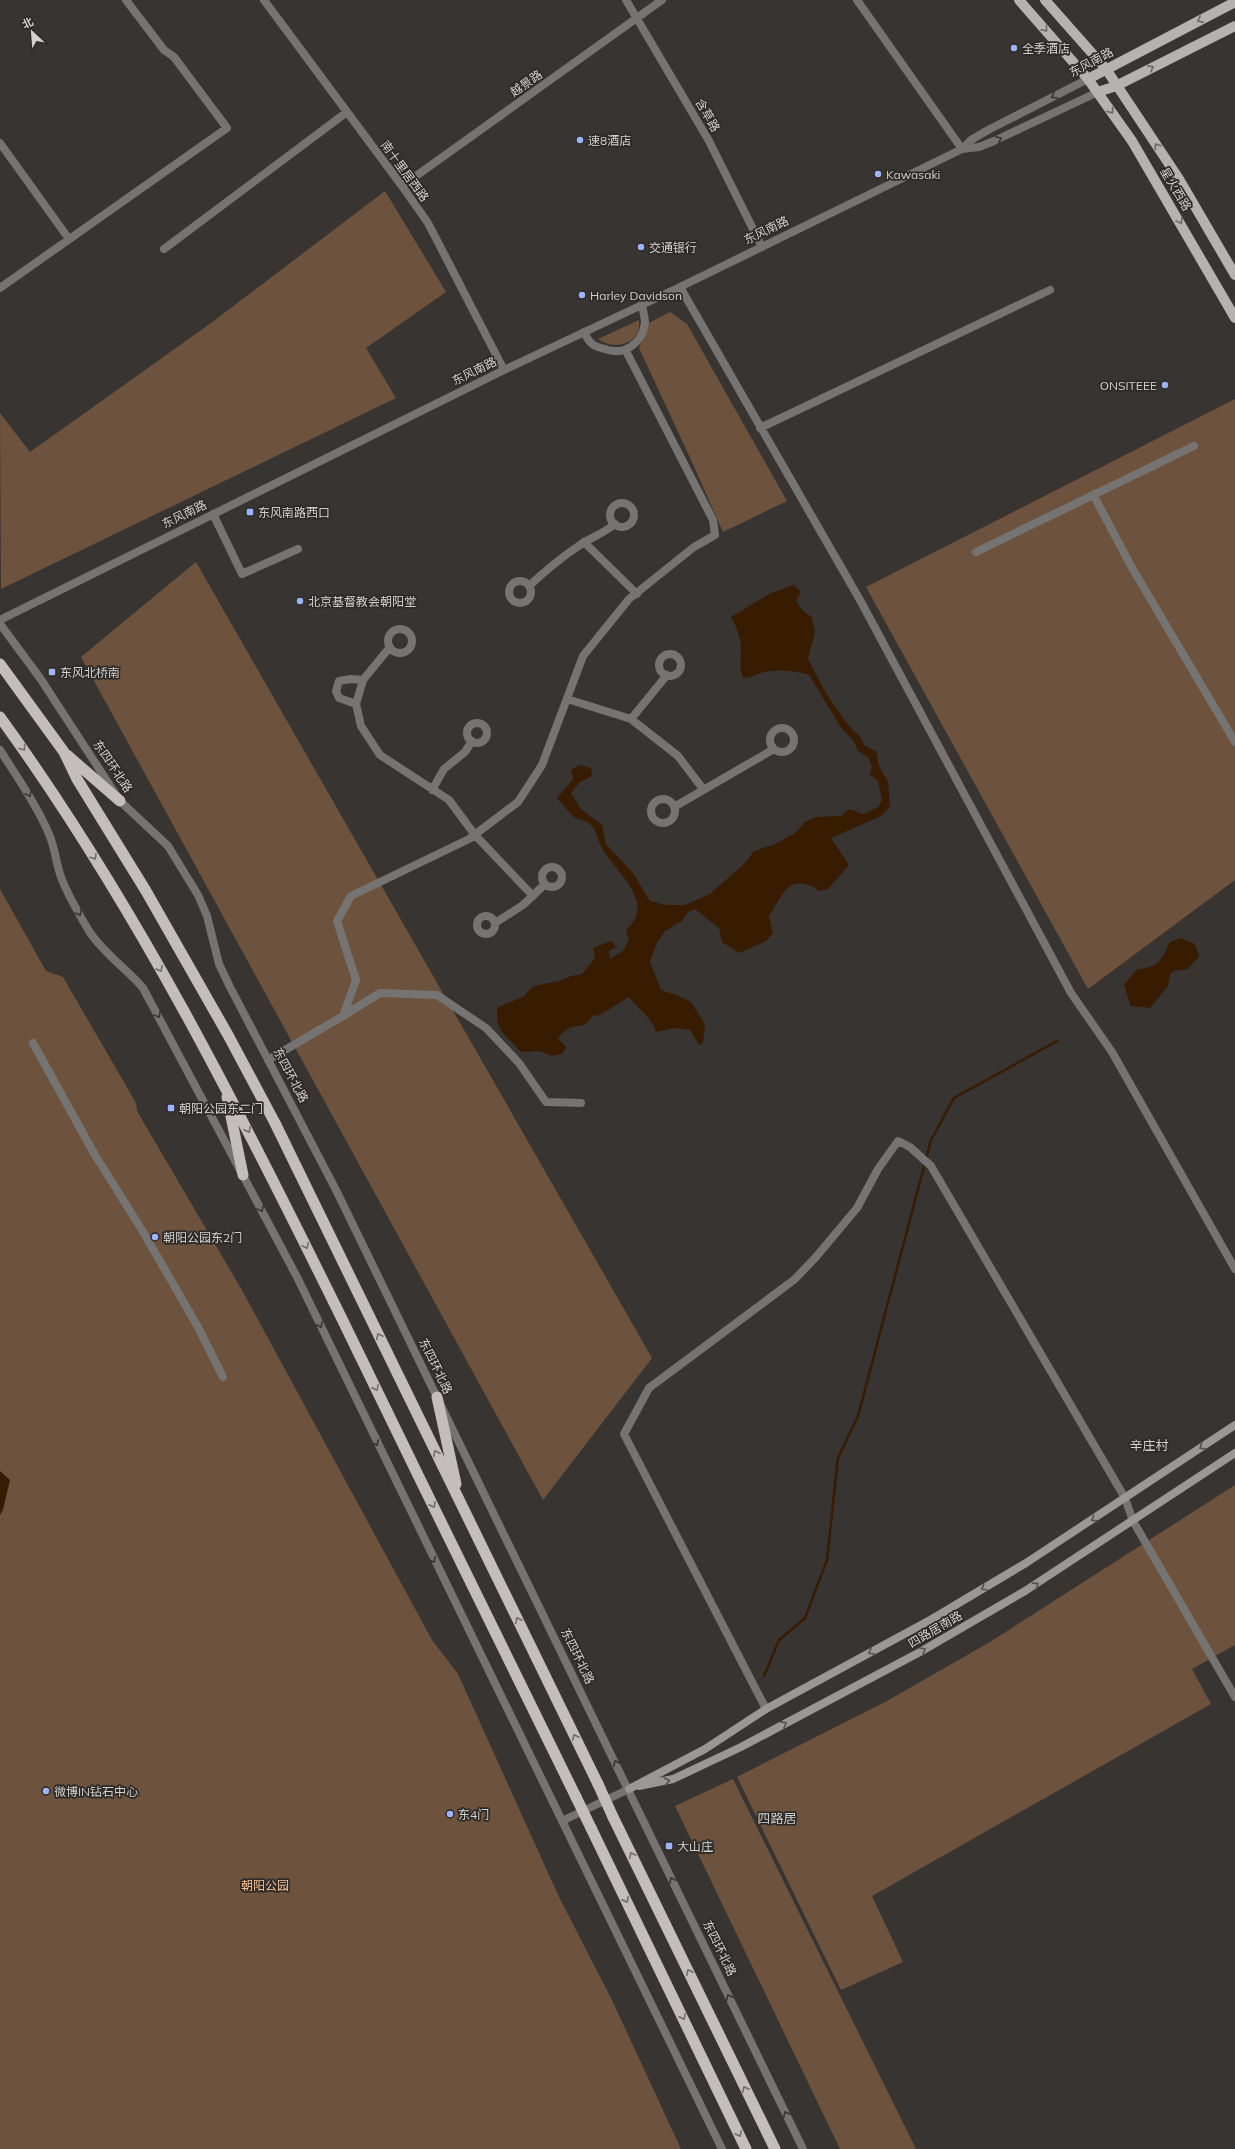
<svg xmlns="http://www.w3.org/2000/svg" width="1235" height="2149" viewBox="0 0 1235 2149" font-family="Mulish,'Noto Sans SC',sans-serif">
  <style>
    .green { fill: #6d533e }
    .water { fill: #381c02 }
    .lines { fill: none; stroke-linecap: round; stroke-linejoin: round }
    .stream { stroke: #381c02; stroke-width: 2.5 }
    .minor { stroke: #767473; stroke-width: 8 }
    .tertiary { stroke: #767473; stroke-width: 8 }
    .secondary { stroke: #9a9795; stroke-width: 8 }
    .primary { stroke: #b6b2af; stroke-width: 10 }
    .trunk { stroke: #c3bebb; stroke-width: 11 }
    .trunk-bridge { stroke: #c3bebb; stroke-width: 11 }
    .oneway { stroke: #6b6764 }
    .oneway2 { stroke: #393532 }
    .oneway3 { stroke: #716d6a }
    .oneway4 { stroke: #54504e }
    .poi-dot { fill: #9cb4fd; stroke: #2e2a27; stroke-width: 1.5 }
    .labels { text-anchor: middle; dominant-baseline: central; stroke-width: 3.5; stroke-linejoin: round; paint-order: stroke }
    .poi-label { font-size: 12px; fill: #d3d1cf; stroke: #2e2a27; text-anchor: start }
    .street-label { font-size: 12px; fill: #d3d1cf; stroke: #2e2a27 }
    .park-label { font-size: 12px; fill: #f7c298; stroke: #2e2a27 }
    .neighbourhood-label { font-size: 13px; fill: #d3d1cf; stroke: #2e2a27 }
  </style>
  <rect width="100%" height="100%" fill="#383431"/>
  <!-- green -->
  <path class="green" d="M385 191 446 292 366 348 396 398 1 589 0 413 30 452 211 323Z
    M670 312 687 324 787 501 723 532 692 462 639 348 649 323Z
    M639 320C642 344 614 351 598 339Z
    M1235 399V880L1088 989 866 587Z
    M196 562 652 1358 543 1500 81 657Z
    M0 889 46 971 63 977 136 1103 137 1111 243 1292 432 1640 458 1674 559 1897 611 1998 681 2149H0Z
    M1235 1485V1645L1192 1669 1211 1704 872 1896 903 1962 841 1990 737 1777 887 1701 990 1642Z
    M733 1779 916 2149H840L675 1806Z"/>
  <!-- water -->
  <path class="water" d="M794 585 801 592 796 601 803 611 812 617 815 632 808 659 827 695 849 726 860 737 865 746 876 751 879 766 888 782 890 806 881 816 831 838 849 865 828 889 819 891C812 884 795 880 787 889 781 894 774 909 769 916L773 933 766 941 739 953 722 942 719 928 695 909 687 913 682 921 665 931 657 943 650 962 661 990 679 996 691 1002 705 1024 703 1043 699 1045 690 1030 676 1028 656 1032C651 1016 639 1010 629 997L600 1015 592 1016C584 1031 578 1023 568 1029 564 1031 561 1035 558 1038L566 1047 562 1054 551 1056 540 1051 521 1052C507 1035 493 1031 498 1007L523 997 533 986 560 981 571 976 582 974 595 958 593 948 611 941 617 947 609 951 610 959 623 951 629 939 626 930C659 901 612 870 600 844 596 835 598 833 591 825 586 820 579 820 574 817 568 812 563 804 557 798L573 779 571 770 580 765 591 768 592 776 580 782 571 793 581 809 602 825 606 844 633 873 650 901 666 905H685L710 894 745 863 754 851 775 844 795 833 805 822 816 817 841 816 849 809 863 814 878 807 882 800 878 781 870 775 872 767 869 758 858 751 853 740 842 729 809 675C795 670 776 669 761 673 754 675 751 678 743 678 739 667 741 665 741 653 742 641 737 627 731 617L769 594Z
    M1181 938 1195 944 1199 956 1188 969 1174 971 1170 974 1168 986 1150 1008 1131 1006 1124 985 1136 970C1159 966 1160 963 1170 942Z
    M0 1471 10 1480 3 1510 0 1515Z"/>
  <g class="lines">
    <!-- stream -->
    <path class="stream" d="M764 1676 779 1640 805 1618 827 1560 838 1458 858 1416 931 1140 954 1098 1057 1041"/>
    <!-- minor -->
    <path class="minor" d="M264 0 402 186 428 223 504 370
      M626 0 709 141 762 247
      M857 0 962 149
      M0 143 69 239
      M402 186 662 0
      M164 249 347 112
      M680 287 860 600 1071 993 1112 1052 1235 1269
      M0 288 227 128 174 57 164 50 126 0
      M584 332C586 336 588 340 591 343 594 346 600 348 605 349 624 356 642 344 645 323 645 318 643 311 642 305
      M760 428 1050 290
      M1094 496 1131 566 1235 742
      M610 515a12 12 0 1 1 24 0a12 12 0 1 1-24 0Z
      M213 514 242 574 298 549
      M584 542 637 594
      M976 552 1194 446
      M509 592a11 11 0 1 1 22 0a11 11 0 1 1-22 0Z
      M529 586C545 571 562 557 580 545 592 537 604 533 615 524
      M388 641a12 12 0 1 1 24 0a12 12 0 1 1-24 0Z
      M390 647 363 680 356 704 361 726 380 755 449 800 475 835 533 896
      M659 665a11 11 0 1 1 22 0a11 11 0 1 1-22 0Z
      M567 699 631 719 678 756 703 789
      M356 704 339 698 336 691 339 681 351 679 363 680
      M631 719 667 675
      M467 733a10 10 0 1 1 20 0a10 10 0 1 1-20 0Z
      M770 740a12 12 0 1 1 24 0a12 12 0 1 1-24 0Z
      M432 790 444 769 465 752 472 741
      M651 811a12 12 0 1 1 24 0a12 12 0 1 1-24 0Z
      M674 807 774 749
      M542 877a10 10 0 1 1 20 0a10 10 0 1 1-20 0Z
      M477 925a9 9 0 1 1 18 0a9 9 0 1 1-18 0Z
      M495 923 523 905 545 884
      M343 1016 380 993 437 995 486 1028 519 1063 546 1102 581 1103
      M33 1043 95 1155 142 1230 198 1327 223 1377
      M268 1060 343 1016 356 980 337 921 351 896 469 839 518 802 542 765 583 656 629 599 694 547 715 535 713 520 626 351
      M766 1709 624 1434 649 1388 795 1279 816 1257 857 1208 878 1169 898 1141 910 1147 931 1166 1125 1498 1133 1521 1235 1697"/>
    <!-- tertiary -->
    <path class="tertiary" d="M962 149 979 147 994 141 1098 92
      M0 620 504 370 680 287 962 149 971 140 988 130 1088 79
      M0 624 40 678 120 801 168 846 198 895 207 916 219 964 230 987 336 1190 803 2149
      M0 750C17 777 36 804 49 834 55 848 56 863 61 877 68 896 79 914 89 931 104 954 126 968 143 988L297 1277 722 2149
      M562 1821 629 1789"/>
    <!-- secondary -->
    <path class="secondary" d="M639 1786 673 1779 741 1747 920 1652 1025 1591 1235 1453
      M629 1789 705 1749 766 1709 932 1619 1026 1563 1235 1425"/>
    <!-- primary -->
    <path class="primary" d="M1019 0 1088 79 1132 141 1235 318
      M1045 0 1106 69 1179 179 1235 275
      M1088 79 1235 2
      M1098 92 1116 86 1235 26"/>
    <!-- trunk -->
    <path class="trunk" d="M0 664 64 752 77 779 146 891 228 1035 275 1123 598 1784
      M0 717C137 906 240 1112 343 1321 420 1480 498 1638 576 1797
      M67 755 120 801
      M227 1097 243 1175
      M437 1397 456 1484
      M613 1817 775 2149
      M591 1828 746 2149"/>
    <!-- trunk-bridge -->
    <path class="trunk-bridge" d="M598 1784 613 1817
      M576 1797 591 1828"/>
  </g>
  <!-- one-way arrows -->
  <defs><path id="oneway-chevron" d="M-2-3.5L2.5 0L-2 3.5" fill="none" stroke-width="1.6" stroke-linecap="round" stroke-linejoin="round"/></defs>
  <g class="oneway">
    <use href="#oneway-chevron" transform="translate(1200 20) rotate(153)"/>
    <use href="#oneway-chevron" transform="translate(1045 29) rotate(49)"/>
    <use href="#oneway-chevron" transform="translate(1151 68) rotate(-27)"/>
    <use href="#oneway-chevron" transform="translate(1111 111) rotate(55)"/>
    <use href="#oneway-chevron" transform="translate(1157 146) rotate(-124)"/>
    <use href="#oneway-chevron" transform="translate(1180 221) rotate(60)"/>
  </g>
  <g class="oneway2">
    <use href="#oneway-chevron" transform="translate(1054 96) rotate(153)"/>
    <use href="#oneway-chevron" transform="translate(999 139) rotate(-25)"/>
    <use href="#oneway-chevron" transform="translate(29 794) rotate(61)"/>
    <use href="#oneway-chevron" transform="translate(79 913) rotate(60)"/>
    <use href="#oneway-chevron" transform="translate(158 1015) rotate(61)"/>
    <use href="#oneway-chevron" transform="translate(261 1209) rotate(62)"/>
    <use href="#oneway-chevron" transform="translate(320 1325) rotate(64)"/>
    <use href="#oneway-chevron" transform="translate(376 1443) rotate(64)"/>
    <use href="#oneway-chevron" transform="translate(433 1560) rotate(64)"/>
    <use href="#oneway-chevron" transform="translate(616 1763) rotate(-116)"/>
    <use href="#oneway-chevron" transform="translate(672 1880) rotate(-116)"/>
    <use href="#oneway-chevron" transform="translate(729 1997) rotate(-116)"/>
    <use href="#oneway-chevron" transform="translate(786 2114) rotate(-116)"/>
  </g>
  <g class="oneway3">
    <use href="#oneway-chevron" transform="translate(23 748) rotate(54)"/>
    <use href="#oneway-chevron" transform="translate(94 857) rotate(58)"/>
    <use href="#oneway-chevron" transform="translate(160 969) rotate(61)"/>
    <use href="#oneway-chevron" transform="translate(248 1130) rotate(63)"/>
    <use href="#oneway-chevron" transform="translate(306 1246) rotate(64)"/>
    <use href="#oneway-chevron" transform="translate(379 1336) rotate(-116)"/>
    <use href="#oneway-chevron" transform="translate(376 1388) rotate(64)"/>
    <use href="#oneway-chevron" transform="translate(436 1453) rotate(-116)"/>
    <use href="#oneway-chevron" transform="translate(433 1505) rotate(64)"/>
    <use href="#oneway-chevron" transform="translate(518 1620) rotate(-116)"/>
    <use href="#oneway-chevron" transform="translate(575 1737) rotate(-116)"/>
    <use href="#oneway-chevron" transform="translate(632 1855) rotate(-116)"/>
    <use href="#oneway-chevron" transform="translate(626 1900) rotate(64)"/>
    <use href="#oneway-chevron" transform="translate(689 1972) rotate(-116)"/>
    <use href="#oneway-chevron" transform="translate(683 2017) rotate(64)"/>
    <use href="#oneway-chevron" transform="translate(745 2089) rotate(-116)"/>
    <use href="#oneway-chevron" transform="translate(739 2134) rotate(64)"/>
  </g>
  <g class="oneway4">
    <use href="#oneway-chevron" transform="translate(1202 1447) rotate(146)"/>
    <use href="#oneway-chevron" transform="translate(1094 1519) rotate(147)"/>
    <use href="#oneway-chevron" transform="translate(1036 1585) rotate(-33)"/>
    <use href="#oneway-chevron" transform="translate(984 1588) rotate(149)"/>
    <use href="#oneway-chevron" transform="translate(923 1650) rotate(-30)"/>
    <use href="#oneway-chevron" transform="translate(871 1652) rotate(152)"/>
    <use href="#oneway-chevron" transform="translate(784 1724) rotate(-28)"/>
    <use href="#oneway-chevron" transform="translate(667 1781) rotate(-12)"/>
  </g>
  <!-- markers -->
  <g class="poi-dot">
    <circle cx="1014" cy="48" r="4"/>
    <circle cx="580" cy="140" r="4"/>
    <circle cx="878" cy="174" r="4"/>
    <circle cx="641" cy="247" r="4"/>
    <circle cx="582" cy="295" r="4"/>
    <circle cx="1165" cy="385" r="4"/>
    <rect x="246" y="508" width="8" height="8" rx="2"/>
    <circle cx="300" cy="601" r="4"/>
    <rect x="48" y="668" width="8" height="8" rx="2"/>
    <rect x="167" y="1104" width="8" height="8" rx="2"/>
    <circle cx="155" cy="1237" r="4"/>
    <circle cx="46" cy="1791" r="4"/>
    <circle cx="450" cy="1814" r="4"/>
    <rect x="665" y="1842" width="8" height="8" rx="2"/>
  </g>
  <g class="labels">
    <!-- poi labels -->
    <g class="poi-label">
      <text x="1022" y="48">全季酒店</text>
      <text x="588" y="140">速8酒店</text>
      <text x="886" y="174">Kawasaki</text>
      <text x="649" y="247">交通银行</text>
      <text x="590" y="295">Harley Davidson</text>
      <text x="1157" y="385" text-anchor="end">ONSITEEE</text>
      <text x="258" y="512">东风南路西口</text>
      <text x="308" y="601">北京基督教会朝阳堂</text>
      <text x="60" y="672">东风北桥南</text>
      <text x="179" y="1108">朝阳公园东二门</text>
      <text x="163" y="1237">朝阳公园东2门</text>
      <text x="54" y="1791">微博IN钻石中心</text>
      <text x="458" y="1814">东4门</text>
      <text x="677" y="1846">大山庄</text>
    </g>
    <!-- street labels -->
    <g class="street-label">
      <text transform="translate(1091 62) rotate(-28)">东风南路</text>
      <text transform="translate(526 83) rotate(-35)">越景路</text>
      <text transform="translate(708 115) rotate(60)">含草路</text>
      <text transform="translate(405 171) rotate(54)">南十里居西路</text>
      <text transform="translate(1176 189) rotate(59)">星火西路</text>
      <text transform="translate(766 230) rotate(-26)">东风南路</text>
      <text transform="translate(474 371) rotate(-26)">东风南路</text>
      <text transform="translate(184 514) rotate(-26)">东风南路</text>
      <text transform="translate(113 766) rotate(56)">东四环北路</text>
      <text transform="translate(291 1075) rotate(62)">东四环北路</text>
      <text transform="translate(436 1366) rotate(64)">东四环北路</text>
      <text transform="translate(935 1629) rotate(-30)">四路居南路</text>
      <text transform="translate(578 1656) rotate(64)">东四环北路</text>
      <text transform="translate(720 1948) rotate(64)">东四环北路</text>
    </g>
    <!-- park labels -->
    <g class="park-label">
      <text x="265" y="1885">朝阳公园</text>
    </g>
    <!-- neighbourhood labels -->
    <g class="neighbourhood-label">
      <text x="1149" y="1445">辛庄村</text>
      <text x="777" y="1818">四路居</text>
    </g>
  </g>
  <!-- north arrow -->
  <g transform="translate(32 32) rotate(334)" stroke="#2e2a27" stroke-width="3" paint-order="stroke">
  <path d="M0-3L7 15L0 10L-7 15Z" fill="#d3d1cf"/>
  <text y="-6" font-size="11" font-weight="bold" text-anchor="middle" fill="#d3d1cf">北</text>
  </g>
</svg>
